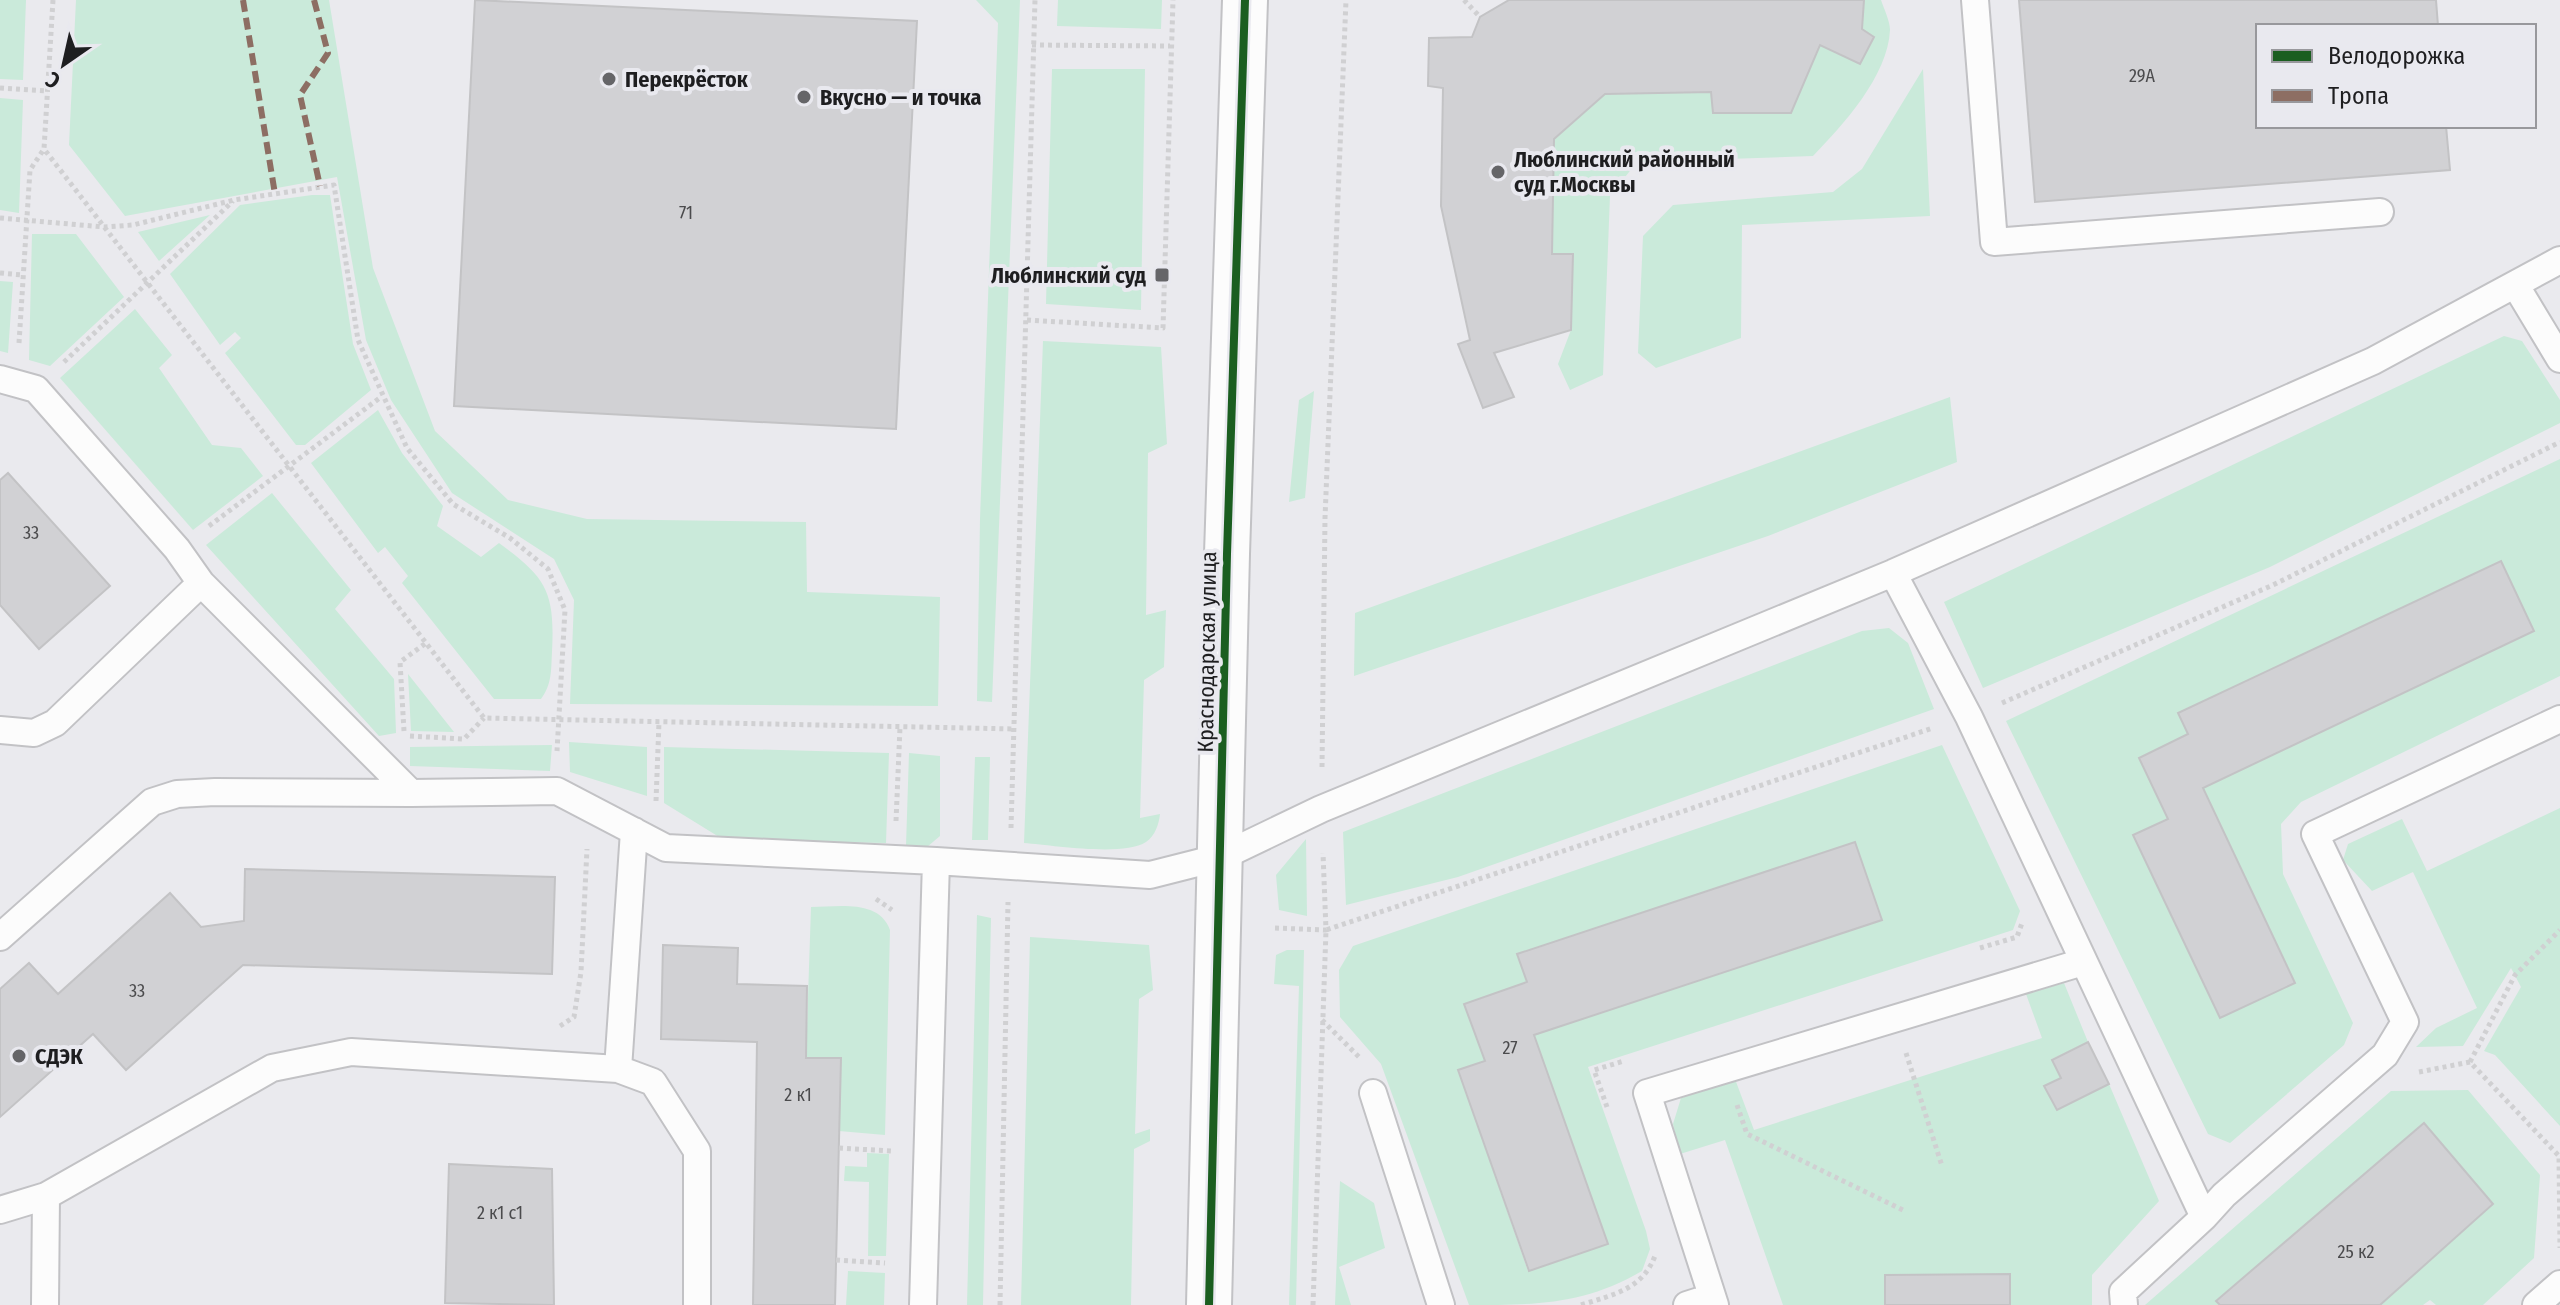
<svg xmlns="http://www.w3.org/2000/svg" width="2560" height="1305" viewBox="0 0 2560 1305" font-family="'Fira Sans Condensed',sans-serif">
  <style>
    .green { fill: #caeada; fill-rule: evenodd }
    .building { fill: #d1d1d4; stroke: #c3c3c5; stroke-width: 2 }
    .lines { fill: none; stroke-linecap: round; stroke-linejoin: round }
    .lane-casing { stroke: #c2c2c5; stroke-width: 30 }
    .secondary-casing { stroke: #c2c2c5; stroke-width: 48 }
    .path { stroke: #d0d0d2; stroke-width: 5; stroke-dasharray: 4 4; stroke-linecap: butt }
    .lane { stroke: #fcfcfc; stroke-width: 26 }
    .secondary { stroke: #fcfcfc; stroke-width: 44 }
    .quiet { stroke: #8d6e63; stroke-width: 6; stroke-dasharray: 12 6; stroke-linecap: butt }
    .cycleway-casing { stroke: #e9e9ef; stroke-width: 13 }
    .cycleway { stroke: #1b5e20; stroke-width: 8 }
    .poi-dot { fill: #656568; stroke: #e9e9ef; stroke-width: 3 }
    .labels { text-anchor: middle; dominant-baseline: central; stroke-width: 8; stroke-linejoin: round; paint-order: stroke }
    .number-label { font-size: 18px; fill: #4b4b4d }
    .poi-label { font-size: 22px; font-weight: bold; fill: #1e1e20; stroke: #e9e9ef; text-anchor: start }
    .street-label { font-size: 22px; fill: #1e1e20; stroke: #e9e9ef }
  </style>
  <rect width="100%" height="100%" fill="#eaeaee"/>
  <!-- green -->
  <path class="green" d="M0 0H26L23 80 0 79Z
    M76 0H329L373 268 435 431 508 500 587 519 806 522 807 592 940 597 938 706 570 704 574 600 554 559 452 493 391 400 366 340 337 177 125 216 69 145Z
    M976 0H1020L992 702 977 701 980 519 998 23Z
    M1058 0H1162L1161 29 1057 26Z
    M1864 0H1881C1884 9 1890 21 1890 30 1888 76 1843 125 1813 156L1637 162 1610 196 1603 375 1570 390 1558 364 1571 330 1552 254 1554 139 1605 94 1711 92 1820 45 1860 64 1874 37 1862 29Z
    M1052 69H1145L1141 310 1046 304Z
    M1923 69 1930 216 1742 225 1741 338 1656 368 1638 353 1643 236 1673 205 1833 192 1862 169Z
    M0 98 23 100 19 213 0 210Z
    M312 195H330L353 344 371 390 305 445H296L225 353 241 338 235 332 220 345 170 274 240 205Z
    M210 215 159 261 138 232Z
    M32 234H76L124 297 50 366 29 360Z
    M0 281 13 282 8 353 0 351Z
    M135 309 172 355 159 368 212 445 241 448 263 476 193 530 60 378Z
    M2504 336 2522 341 2560 400V423L2270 567 1983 688 1944 602Z
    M1043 341 1161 347 1167 444 1148 453 1146 615 1166 610 1164 667 1144 680 1140 818 1160 814C1159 824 1155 836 1146 842 1123 857 1052 845 1024 843Z
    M1314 391 1305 498 1289 502 1299 400Z
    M1950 397 1957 462 1768 536 1354 676 1355 613Z
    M378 410 402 453 443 506 437 526 481 557 499 543C547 578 555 592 552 652 551 671 552 684 541 699H494L402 583 408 576 385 547 378 553 311 463Z
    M2560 459V676L2301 802 2281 824 2283 874 2353 1023 2344 1045 2230 1143 2208 1134 2006 721ZM2501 561 2534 631 2203 788 2295 982 2220 1018 2134 835 2168 818 2188 734 2178 713Z
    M272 493 351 590 335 609 394 679 396 733 379 736 206 545Z
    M1889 628 1908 643 1934 709 1458 877 1346 905 1343 832 1862 631Z
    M408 674 454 732 411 731Z
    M569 742 647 747V796L570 772Z
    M552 745 550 771 410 766V747Z
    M1942 745 2020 911 2013 930 1588 1067 1646 1231 1650 1249 1642 1271C1584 1305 1535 1305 1469 1305L1381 1064 1340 1017 1339 970 1353 946ZM1855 843 1882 920 1534 1035 1607 1243 1528 1271 1458 1070 1485 1061 1464 1004 1527 982 1518 955Z
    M664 747 889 753 886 843 724 840 664 803Z
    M909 753 940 756V836L927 847 906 846Z
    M975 757H990L988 840H972Z
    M2560 808V1126L2495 1055 2484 1051 2521 987 2511 968 2463 1046 2416 1047 2436 1028 2477 1008 2413 872 2372 891 2343 860 2348 844 2402 819 2427 871Z
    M1306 839 1307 916 1279 910 1276 875Z
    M811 907C838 907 879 899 890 930L885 1135 839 1131 841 1059 806 1058Z
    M977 915 991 918 983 1305H967Z
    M1030 937 1149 945 1153 990 1139 999 1135 1134 1150 1129V1141L1134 1149 1131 1305H1021Z
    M1287 950H1304L1296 1305H1289L1299 986 1274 984 1276 955Z
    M2064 983 2088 1042 2052 1059 2061 1078 2045 1086 2057 1110 2109 1084 2159 1201 2092 1275V1305H2010V1275H1885V1305H1783L1725 1140 1680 1154 1673 1124 1681 1098 1735 1079 1754 1130 2042 1038 2026 994Z
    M2468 1090 2540 1175 2534 1258 2483 1305H2436L2430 1300 2423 1305H2145L2391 1091Z
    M867 1153 889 1154 886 1256H868L869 1182 844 1181 845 1166 867 1167Z
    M1340 1181 1374 1203 1385 1248 1339 1267 1351 1305H1335Z
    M848 1271 885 1273 884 1305H846Z"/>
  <!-- building -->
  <path class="building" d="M475 0 917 21 896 429 454 406Z
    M1509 0H1864L1862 29 1874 37 1860 64 1820 45 1791 113H1713L1711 92 1605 94 1554 139 1552 254H1573L1571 330 1494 353 1514 397 1483 408 1458 344 1470 340 1441 206 1443 88 1428 86 1429 38 1472 37 1480 17Z
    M2019 0H2436L2438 26H2258V126H2446L2450 170 2035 202Z
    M8 473 110 586 39 649 0 605V480Z
    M2501 561 2534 631 2203 788 2295 983 2220 1018 2133 835 2168 819 2139 758 2188 734 2178 713Z
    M1855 842 1882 920 1534 1035 1608 1244 1529 1271 1458 1070 1485 1061 1464 1004 1527 982 1517 954Z
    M245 869 555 877 552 974 243 965 126 1070 93 1034 0 1117V989L29 963 58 994 170 893 201 927 244 921Z
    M663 945 738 948 737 984 807 986 806 1058H841L835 1305H753L757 1042 661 1039Z
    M2088 1042 2109 1084 2057 1110 2044 1086 2061 1078 2052 1060Z
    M2424 1123 2493 1204 2380 1305H2220L2216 1301Z
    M449 1164 552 1169 554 1305 445 1303Z
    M2010 1274V1305H1885V1275Z"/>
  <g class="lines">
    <!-- lane casing -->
    <g class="lane-casing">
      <path id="lane" d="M1975 0 1994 242 2380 212
        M2516 286 2560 359
        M0 379 36 389 177 549 201 583 411 793 557 791 666 848 936 861
        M1893 573 1969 717 2204 1217 2224 1195 2385 1055 2405 1022 2315 834 2560 719
        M0 730 34 733 55 723 201 583
        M0 937 152 802 177 794 215 792 411 793
        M618 1069 653 1082 697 1151V1305
        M1373 1093 1441 1305
        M46 1196 272 1068 351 1052 618 1069 634 831
        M0 1210 46 1196 45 1305
        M923 1305 936 861 1150 875 1221 857 1321 809 1893 573 2373 361 2560 260
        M1687 1305 1712 1297
        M1715 1305 1647 1093 2083 962
        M2124 1305 2123 1292 2204 1217
        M2536 1305 2560 1284"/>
    </g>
    <!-- secondary casing -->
    <g class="secondary-casing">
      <path id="secondary" d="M1209 1305 1227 554 1245 0"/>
    </g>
    <!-- path -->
    <path class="path" d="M53 0 44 149 484 718 1014 729
      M1464 0 1480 17
      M1032 45 1170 46
      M0 88 48 91
      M0 218 104 227 133 225 234 200 334 185 358 340 407 448 453 504 510 538 548 569 565 610 557 751
      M0 273 23 275
      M1027 320 1163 328 1173 0
      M19 343 30 170 44 149
      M64 362 233 201
      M209 526 381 397
      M2002 703 2273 585 2560 442
      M404 731 400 662 426 643
      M410 736 464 739 484 718
      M1322 767 1325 518 1346 0
      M656 801 659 722
      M896 821 900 727
      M1011 828 1035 0
      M876 899 892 910
      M1275 928 1326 930 1323 853
      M1980 948 2017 937 2022 923
      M1322 1020 1360 1058
      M560 1026 574 1017 581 972 587 849
      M1906 1053 1942 1166
      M2470 1062 2515 975 2560 930
      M2419 1072 2470 1062 2559 1156 2560 1248
      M1737 1105 1747 1134 1905 1211
      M1607 1107 1594 1070 1624 1061
      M839 1148 891 1151
      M836 1260 885 1263
      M1000 1305 1008 902
      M1313 1305 1326 930 1933 728
      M1581 1305C1615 1294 1644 1289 1656 1253"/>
    <!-- lane -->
    <use href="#lane" class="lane"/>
    <!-- secondary -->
    <use href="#secondary" class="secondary"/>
    <!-- quiet -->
    <path class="quiet" d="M243 0 275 194
      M314 0 328 53 300 95 320 186"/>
    <!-- cycleway casing -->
    <g class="cycleway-casing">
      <path id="cycleway" d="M1209 1305 1227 554 1245 0"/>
    </g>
    <!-- cycleway -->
    <use href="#cycleway" class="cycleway"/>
  </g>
  <!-- markers -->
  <g class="poi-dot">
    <circle cx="609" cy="79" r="8"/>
    <circle cx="804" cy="97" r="8"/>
    <circle cx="1498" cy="172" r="8"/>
    <rect x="1154" y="267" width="16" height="16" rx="4"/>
    <circle cx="19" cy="1056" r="8"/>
  </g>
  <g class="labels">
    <!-- number labels -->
    <g class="number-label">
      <text x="2142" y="76">29А</text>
      <text x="686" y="213">71</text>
      <text x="31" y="533">33</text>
      <text x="137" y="991">33</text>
      <text x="1510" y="1048">27</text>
      <text x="798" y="1095">2 к1</text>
      <text x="500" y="1213">2 к1 с1</text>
      <text x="2356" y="1252">25 к2</text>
    </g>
    <!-- poi labels -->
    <g class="poi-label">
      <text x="625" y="79">Перекрёсток</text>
      <text x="820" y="97">Вкусно — и точка</text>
      <text x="1514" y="159">Люблинский районный<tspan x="1514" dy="25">суд г.Москвы</tspan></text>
      <text x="1146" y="275" text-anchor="end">Люблинский суд</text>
      <text x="35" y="1056">СДЭК</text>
    </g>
    <!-- street labels -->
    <g class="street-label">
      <text transform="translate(1207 652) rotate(-89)">Краснодарская улица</text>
    </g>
  </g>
  <!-- legend -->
  <rect x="2256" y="24" width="280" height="104" fill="#e9e9ef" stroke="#98989c" stroke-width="2"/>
  <rect x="2272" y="50" width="40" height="12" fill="#1b5e20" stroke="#98989c" stroke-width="2"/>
  <text x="2328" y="64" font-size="24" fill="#1e1e20">Велодорожка</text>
  <rect x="2272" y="90" width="40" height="12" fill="#8d6e63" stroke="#98989c" stroke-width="2"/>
  <text x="2328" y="104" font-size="24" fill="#1e1e20">Тропа</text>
  <!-- north arrow -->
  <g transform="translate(64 64) rotate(214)" stroke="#e9e9ef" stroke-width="6" paint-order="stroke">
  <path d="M0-6L14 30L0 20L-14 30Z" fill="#1e1e20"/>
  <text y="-12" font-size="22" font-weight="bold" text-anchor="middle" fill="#1e1e20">С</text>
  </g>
</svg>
